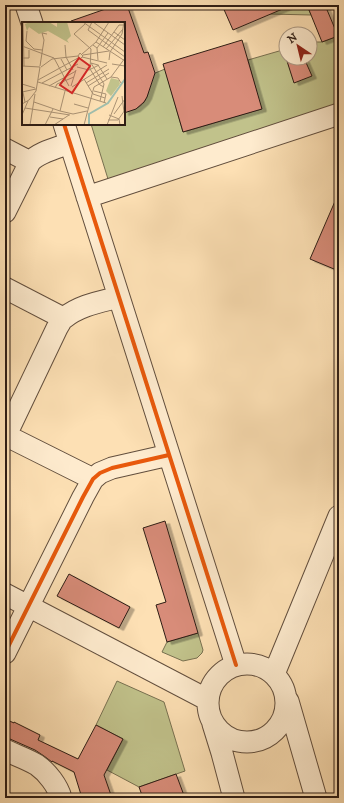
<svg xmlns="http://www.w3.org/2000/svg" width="344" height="803" viewBox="0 0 344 803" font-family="'IM FELL DW Pica',serif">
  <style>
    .green { fill: #c1c28b; stroke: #787050 }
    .building { fill: #d88c79; stroke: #2e1d15; filter: url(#shadow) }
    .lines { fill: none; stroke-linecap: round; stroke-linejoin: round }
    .minor-casing { stroke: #624e3d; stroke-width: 23 }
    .minor { stroke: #feebce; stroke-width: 21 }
    .cycleway-casing { stroke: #feebce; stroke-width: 6 }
    .cycleway { stroke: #e8590c; stroke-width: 4 }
    .inset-river { fill: none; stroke: #9fbdac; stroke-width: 2 }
    .inset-road { fill: none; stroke: #aa9274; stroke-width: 1 }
    .view { fill: #d62828; fill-opacity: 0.15; stroke: #d62828; stroke-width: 2 }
    .inset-edge { fill: none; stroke: #2e1d15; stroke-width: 2 }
  </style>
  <defs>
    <filter id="shadow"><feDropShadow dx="4.5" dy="2.5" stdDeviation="0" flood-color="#0004"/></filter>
  </defs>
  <rect width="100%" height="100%" fill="#fde0b4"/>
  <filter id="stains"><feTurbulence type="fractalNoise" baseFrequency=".005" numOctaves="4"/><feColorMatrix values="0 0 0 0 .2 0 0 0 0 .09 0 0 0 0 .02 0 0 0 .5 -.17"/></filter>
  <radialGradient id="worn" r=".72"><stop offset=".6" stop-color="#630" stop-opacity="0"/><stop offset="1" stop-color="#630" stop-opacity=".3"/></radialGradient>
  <!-- green -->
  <path class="green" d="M266 5H307L311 15 270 14Z
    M338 36 339 38V107L108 179 91 124H124V112C128 111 133 110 137 108 149 102 150 88 148 76L165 69 183 132 261 109 248 60 286 49V58H310V42H322Z
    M198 633 203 650 202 653 197 658 183 661 162 652 167 642Z
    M117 681 164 702 185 771 139 787 107 770 123 739 96 725Z"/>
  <!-- building -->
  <path class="building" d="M117 5H127L144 53 148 52 155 73 147 97 144 102 136 109 124 113V23H72L71 21Z
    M222 5H292L233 30Z
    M307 5H325L338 36 322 42Z
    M242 40 262 109 183 132 163 64Z
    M286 58H304L312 76 294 83Z
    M339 192V258L334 269 310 259Z
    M165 521 198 633 167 642 156 605 166 602 143 528Z
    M69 574 130 607 119 628 57 596Z
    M5 719 14 723V722L40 735 38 740 78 759 96 725 123 739 104 775 112 798H82L74 772 52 761V762L44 756 35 750 10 739 5 738Z
    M176 774 185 798H143L139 787Z"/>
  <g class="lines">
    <!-- minor casing -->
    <g class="minor-casing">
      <path id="minor" d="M26 5 32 23
        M64 124 236 665
        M5 149 30 162
        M87 197 339 114
        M5 212 30 162C39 152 57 148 70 143
        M5 288 63 318
        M5 435 93 479
        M5 437 57 328C59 325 61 320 64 318 80 305 100 302 119 297
        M5 594 208 700
        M5 653 83 497 93 479 100 473 112 468 169 455
        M208 703a39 39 0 1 1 78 0a39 39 0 1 1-78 0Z
        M274 674 339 516
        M288 701 316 798
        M213 724 222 753 234 798
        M5 750C15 755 27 759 37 765 47 772 58 786 61 798"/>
    </g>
    <!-- minor -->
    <use href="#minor" class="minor"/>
    <!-- cycleway casing -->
    <g class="cycleway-casing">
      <path id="cycleway" d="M64 124 236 665
        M5 653 83 497 93 479 100 473 112 468 169 455"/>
    </g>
    <!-- cycleway -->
    <use href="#cycleway" class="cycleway"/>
  </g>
  <!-- overview -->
  <g transform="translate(22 22)">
    <rect width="103" height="103" fill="#fde0b4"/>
    <path d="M8 0H27L35 5V0H45L49 14 45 18 47 21 26 9 17 12 7 5 5 9 3 2ZM89 56 97 58 98 62 89 74 84 69Z" fill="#c1c28b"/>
    <path class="inset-river" d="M67 103V92L86 81 103 57"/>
    <path class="inset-road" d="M1 0 2 44M61 0 103 30M70 0 66 8 103 35M71 0 103 23M63 2 52 12 69 27 68 47 78 63 82 65M5 9 4 19 12 27 20 28M92 10 103 18M74 20 103 39M43 23 44 35 51 48M71 23 75 26 76 38M0 24 32 36 47 64M81 25 97 3H102M75 26 86 11M84 27 101 7M60 32 74 20 87 0M61 33 87 29M60 35 85 41M0 36H7V28M39 37 45 48M87 38 88 30 100 12 102 0M90 42 103 44M0 44 18 45M18 44 22 18 20 11 25 12M19 45 30 37 56 34 58 31 61 34 58 37 56 34M55 45 67 48 77 43M89 55 96 56 99 61M62 57 71 72 83 76M16 58 56 36M16 60 84 81M20 61 56 42M64 61 87 47M0 62 13 66M27 64 54 49M49 64 54 48M66 64 87 51M50 65 85 43M0 66 3 80M33 66 35 62 52 55M72 69 84 72 82 81M0 70 14 67M100 74 102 90M78 79 82 62 69 41 76 43 85 57M12 80 38 89 43 69M0 82 7 78 14 69 18 45M52 82 66 86M3 86 48 93M38 89 51 92 65 89M92 92 103 77M0 93 6 79M87 93 97 97 98 103M28 95 41 97M86 98H96L103 88M8 103 13 72M23 103 31 87M32 103 47 93M62 103 72 65 89 55 103 36M85 103 96 75"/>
    <path class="view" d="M57 36 68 44 50 71 38 63Z"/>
    <rect width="103" height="103" class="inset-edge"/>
  </g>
  <!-- margin -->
  <rect width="344" height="803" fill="none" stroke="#fde0b4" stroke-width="20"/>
  <rect x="6" y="6" width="332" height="791" fill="none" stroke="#2e1d15" stroke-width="2"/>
  <rect x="10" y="10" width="324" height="783" fill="none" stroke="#2e1d15"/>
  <!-- north arrow -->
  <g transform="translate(298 46) rotate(325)"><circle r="19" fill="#feebce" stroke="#ab9984"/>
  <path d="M0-3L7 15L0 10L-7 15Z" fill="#8f2418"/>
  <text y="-6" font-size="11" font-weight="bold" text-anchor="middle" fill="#2e1d15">N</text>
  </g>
  <rect width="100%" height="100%" filter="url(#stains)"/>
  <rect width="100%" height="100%" fill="url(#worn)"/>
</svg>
